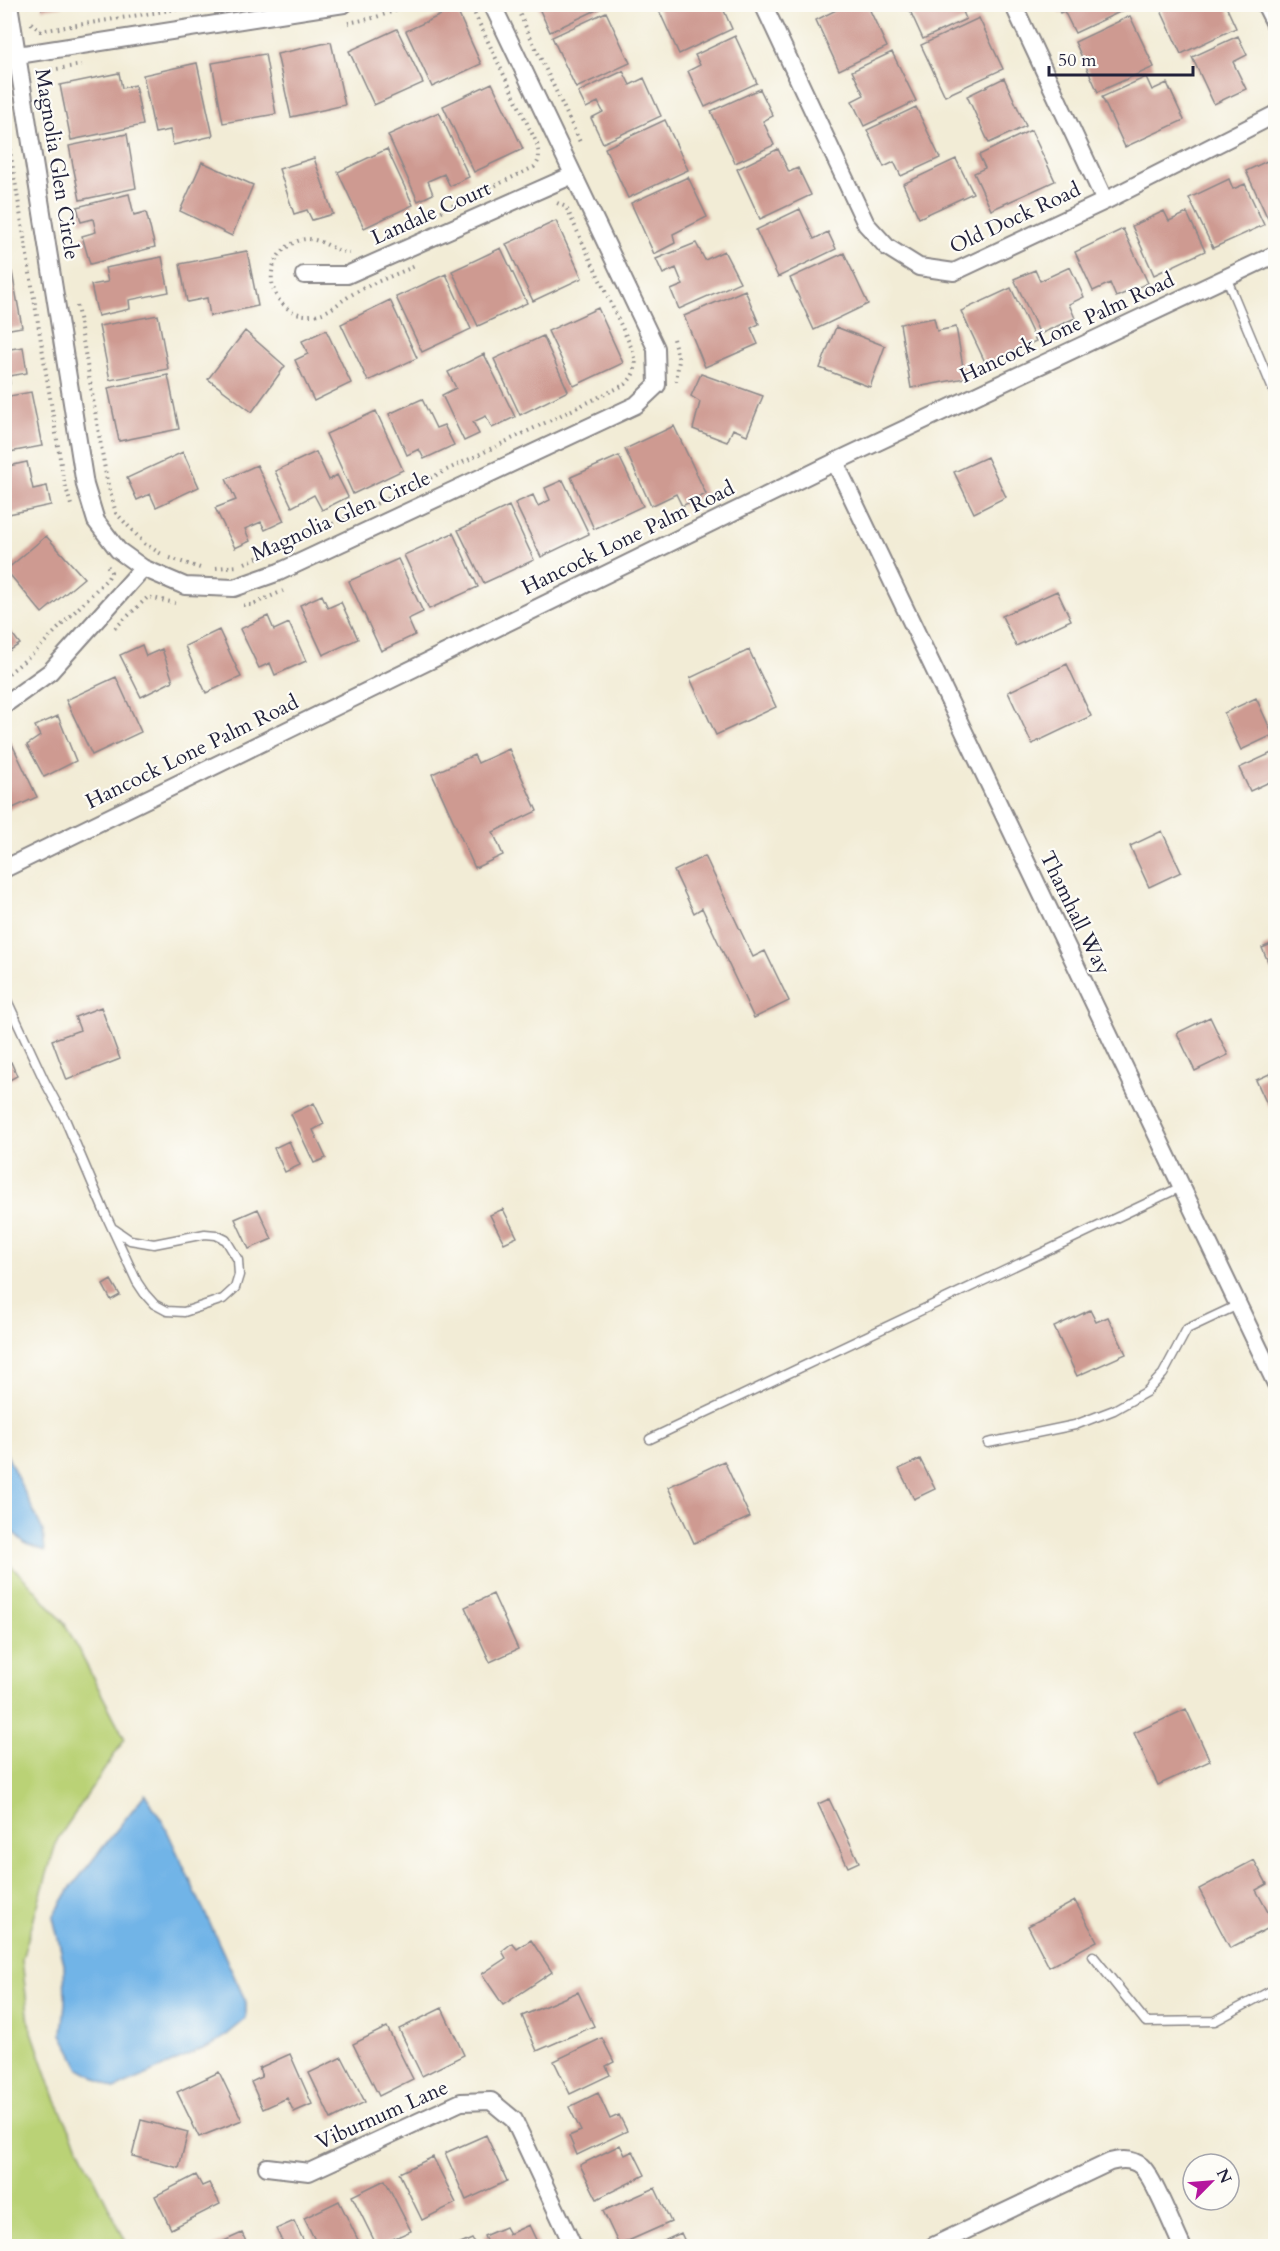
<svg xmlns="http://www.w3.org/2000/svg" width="1280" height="2251" viewBox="0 0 1280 2251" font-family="Cardo,serif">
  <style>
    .green { fill: #bad276; stroke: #6e7a58; stroke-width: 1.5 }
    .water { fill: #71b4e7; stroke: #4a6b91; stroke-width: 1.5 }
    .building { fill: #ce9a91 }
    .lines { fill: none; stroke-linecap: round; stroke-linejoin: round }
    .lane-casing { stroke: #8a8788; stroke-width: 11 }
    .street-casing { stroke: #8a8788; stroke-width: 20 }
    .path { stroke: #8a8788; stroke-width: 4; stroke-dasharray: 1.5 4.5; stroke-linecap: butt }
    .lane { stroke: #fff; stroke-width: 8 }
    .street { stroke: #fff; stroke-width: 16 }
    .labels { text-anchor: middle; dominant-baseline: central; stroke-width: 4.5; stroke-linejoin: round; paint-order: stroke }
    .street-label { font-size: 21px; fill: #22223b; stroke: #fdfcf7 }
  </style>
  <rect width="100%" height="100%" fill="#fdfcf7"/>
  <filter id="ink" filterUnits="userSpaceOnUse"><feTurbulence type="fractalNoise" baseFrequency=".0167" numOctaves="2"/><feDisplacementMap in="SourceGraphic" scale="12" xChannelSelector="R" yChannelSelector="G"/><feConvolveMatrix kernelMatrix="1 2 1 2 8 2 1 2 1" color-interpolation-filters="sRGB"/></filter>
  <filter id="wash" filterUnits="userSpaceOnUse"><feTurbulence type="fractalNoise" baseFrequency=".008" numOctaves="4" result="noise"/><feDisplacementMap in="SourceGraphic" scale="24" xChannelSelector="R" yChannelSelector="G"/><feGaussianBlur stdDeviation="1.35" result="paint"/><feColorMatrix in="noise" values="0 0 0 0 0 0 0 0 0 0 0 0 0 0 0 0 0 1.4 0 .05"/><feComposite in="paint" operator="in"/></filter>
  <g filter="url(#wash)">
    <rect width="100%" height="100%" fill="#f2ecd6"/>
    <!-- green -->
    <path class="green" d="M4 1559 31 1585 65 1624 125 1739 57 1840 22 1959 29 2023 56 2101 128 2246H5Z"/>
    <!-- water -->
    <path class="water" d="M4 1449 43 1531 45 1551 26 1544 5 1525Z
      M145 1794 164 1824 246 2002V2019L218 2042 115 2089 80 2069 62 2034 65 2003 64 1964 53 1917 69 1890Z"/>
    <g id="blocks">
      <!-- building -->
      <path class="building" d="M42 4H63V6L42 9Z
        M537 4H609L550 32Z
        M656 4H721L732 29 679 54Z
        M848 4H867L887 47 839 70 816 20Z
        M907 4H960L966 19 923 39Z
        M1056 4H1124L1126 9 1075 33 1064 11 1060 13Z
        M1158 4H1225L1236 28 1181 54Z
        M456 8 481 64 432 87 406 31Z
        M606 12 630 63 576 88 552 37Z
        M1130 16 1154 67 1098 92 1075 42Z
        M979 18 1003 69 945 96 921 45Z
        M397 29 423 83 374 105 349 51Z
        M735 36 757 83 705 107 688 71 700 65 695 55Z
        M1238 36 1247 55 1233 62 1246 89 1214 104 1192 57Z
        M331 42 345 105 291 117 277 54Z
        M892 52 916 101 864 126 852 101 864 95 852 71Z
        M265 54 276 114 223 123 212 63Z
        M197 63 213 136 173 145 170 130 155 133 143 75Z
        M623 71 630 85 644 78 661 116 603 143 591 118 603 112 598 102 586 108 578 92Z
        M119 73 122 88 135 85 143 125 71 140 60 85Z
        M1146 77 1152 90 1167 83 1184 120 1125 147 1102 97Z
        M1004 78 1026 126 989 143 967 96Z
        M492 83 523 149 474 172 443 106Z
        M760 89 773 116 763 121 774 145 735 163 711 111Z
        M916 107 940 158 901 176 894 162 884 167 867 130Z
        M439 112 469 177 450 186 444 174 428 181 433 194 418 201 388 135Z
        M665 120 688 170 628 198 605 148Z
        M1031 130 1055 181 991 210 974 173 985 168 979 155Z
        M127 134 136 188 80 200 69 146Z
        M387 149 413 205 364 228 338 172Z
        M778 149 789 172 798 168 811 195 760 219 737 169Z
        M314 158 333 214 312 220 307 210 294 214 279 169Z
        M956 159 973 193 919 218 903 184Z
        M1271 159 1276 167V217L1269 221 1246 171Z
        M202 162 253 185 232 236 180 211Z
        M688 177 707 217 673 234 675 243 654 254 631 203Z
        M1229 179 1233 189 1245 184 1264 225 1213 248 1189 198Z
        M129 194 134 215 146 212 155 247 90 264 82 236 96 232 93 219 81 222 77 207Z
        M800 209 814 239 828 232 836 249 778 277 756 230Z
        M1164 211 1169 221 1187 213 1205 251 1154 275 1132 226Z
        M556 221 582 278 533 301 506 244Z
        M1123 229 1148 283 1116 297 1110 283 1093 291 1075 252Z
        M696 243 705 260 724 251 740 282 679 309 671 290 683 285 676 268 663 274 656 259Z
        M501 248 527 303 478 326 452 271Z
        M247 251 258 306 210 316 207 298 187 302 180 264Z
        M844 253 868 304 814 330 790 278Z
        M162 257 169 292 129 300 130 309 98 316 91 285 108 282 105 268Z
        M1070 267 1084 297 1069 304 1075 318 1040 334 1014 279 1035 270 1040 281Z
        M12 272 22 327 4 330V273Z
        M446 274 471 329 422 352 396 297Z
        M1011 288 1036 341 986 364 961 311Z
        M745 290 759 324 751 328 758 344 705 367 684 316Z
        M390 300 417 358 368 381 341 324Z
        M598 308 623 363 574 386 548 331Z
        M158 315 168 369 110 380 99 326Z
        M934 318 937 331 956 327 965 378 911 388 900 324Z
        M836 327 885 346 870 387 820 368Z
        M326 330 351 383 314 401 295 360 308 354 302 341Z
        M245 331 285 366 252 412 208 379Z
        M543 336 568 391 520 415 494 359Z
        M23 347 27 373 9 376 10 384 4 385V350Z
        M484 354 515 417 492 428 486 416 473 422 479 434 464 441 442 395 456 388 448 372Z
        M701 374 763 396 747 435 733 429 727 442 693 429 700 402 691 396Z
        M168 375 179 429 119 441 108 388Z
        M31 392 42 446 4 453V397Z
        M422 399 436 428 444 425 454 445 424 459 419 449 407 455 389 414Z
        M376 411 403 470 353 494 326 434Z
        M674 426 706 494 682 506 676 494 651 506 625 449Z
        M183 452 199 487 156 507 150 494 137 500 127 478Z
        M316 452 329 480 337 475 348 497 322 510 314 495 292 507 275 471Z
        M619 456 643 506 594 529 571 477Z
        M987 457 1006 497 974 513 954 472Z
        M27 462 33 489 47 486 51 505 4 515V467Z
        M257 465 284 521 265 530 261 522 245 529 250 541 235 548 215 508 236 500 226 479Z
        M563 480 589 534 541 557 515 503 533 495 538 506 550 500 545 488Z
        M509 506 534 560 484 583 458 530Z
        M453 533 478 587 429 609 404 555Z
        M46 536 84 578 42 613 6 570Z
        M398 559 423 612 408 619 415 635 381 651 349 581Z
        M1057 591 1071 620 1016 646 1002 616Z
        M322 595 328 608 341 602 358 639 323 655 300 605Z
        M268 616 274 630 289 623 306 661 275 675 270 663 259 668 240 629Z
        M4 623 20 644 4 654Z
        M219 630 241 677 206 693 185 646Z
        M142 645 146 656 162 649 173 681 141 697 120 655Z
        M749 650 776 707 716 735 690 678Z
        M1067 664 1091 716 1032 744 1008 692Z
        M116 677 141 732 92 755 66 700Z
        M1256 698 1273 735 1241 750 1224 713Z
        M58 716 76 761 44 777 27 745 40 736 35 726Z
        M11 742 37 797 4 812V745Z
        M509 749 537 811 493 832 503 855 475 868 432 774 474 755 478 763Z
        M1276 751V779L1250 791 1239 768Z
        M1162 831 1181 872 1149 887 1130 846Z
        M705 856 753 957 765 951 789 1001 754 1018 702 908 694 913 674 871Z
        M1276 942V972L1273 973 1262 948Z
        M101 1007 120 1059 67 1080 52 1040 80 1030 75 1017Z
        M1210 1017 1228 1055 1195 1071 1177 1033Z
        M11 1062 17 1076 4 1083V1065Z
        M1276 1071V1103L1268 1106 1256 1080Z
        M314 1103 324 1124 313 1130 326 1158 314 1163 291 1114Z
        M289 1141 300 1165 285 1172 274 1148Z
        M258 1209 272 1239 249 1249 235 1219Z
        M503 1209 517 1237 504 1243 490 1215Z
        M111 1280 120 1295 111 1300 103 1285Z
        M1090 1310 1096 1322 1108 1317 1126 1354 1077 1376 1054 1327Z
        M920 1459 935 1489 914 1499 899 1469Z
        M724 1461 750 1517 694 1543 668 1487Z
        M493 1594 518 1649 490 1662 465 1607Z
        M1186 1709 1210 1761 1158 1785 1134 1733Z
        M829 1799 859 1862 848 1867 818 1804Z
        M1254 1860 1267 1884 1256 1890 1275 1925 1230 1948 1199 1889Z
        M1075 1901 1097 1941 1049 1967 1028 1926Z
        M531 1940 552 1972 503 2005 482 1974 506 1958 502 1951 512 1943 517 1949Z
        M578 1992 594 2026 537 2051 522 2016Z
        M442 2008 464 2055 422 2076 399 2029Z
        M387 2027 413 2079 379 2096 353 2044Z
        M602 2038 614 2062 606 2066 610 2075 570 2094 554 2061Z
        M290 2054 312 2104 294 2112 287 2098 263 2109 251 2082 262 2077 259 2068Z
        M342 2057 365 2102 331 2119 309 2073Z
        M219 2072 242 2120 199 2137 177 2092Z
        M598 2093 610 2119 619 2115 627 2131 577 2155 569 2136 581 2131 569 2107Z
        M141 2120 188 2132 179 2168 132 2156Z
        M486 2135 507 2181 466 2200 445 2153Z
        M620 2145 625 2155 633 2151 645 2175 597 2199 580 2165Z
        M433 2157 456 2203 422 2220 399 2173Z
        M196 2175 202 2186 209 2183 220 2204 171 2229 155 2196Z
        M385 2180 411 2231 377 2246 352 2196Z
        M655 2188 671 2222 619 2245 603 2211Z
        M339 2201 361 2246H318L304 2218Z
        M294 2221 306 2246H270L282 2241 276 2229Z
        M529 2225 539 2246H488L484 2236 505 2227 509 2234Z
        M242 2233 248 2246H213Z
        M681 2233 687 2246H653Z
        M472 2239 476 2246H456Z"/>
    </g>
  </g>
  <g filter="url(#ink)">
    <use href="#blocks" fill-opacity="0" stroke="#8a8788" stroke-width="1.5"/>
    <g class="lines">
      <!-- lane casing -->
      <g class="lane-casing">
        <path id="lane" d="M1226 277 1276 397
          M4 994 44 1080 65 1119 105 1213 137 1282 145 1294 154 1304 167 1311 184 1312 223 1299 235 1288 239 1275 238 1260 226 1240 216 1235 205 1234 154 1244 130 1240 114 1229
          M650 1439 1181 1187
          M988 1443 1075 1425 1114 1410 1146 1392 1163 1374 1187 1329 1238 1305
          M1093 1956 1146 2022 1215 2021 1276 1988"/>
      </g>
      <!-- street casing -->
      <g class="street-casing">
        <path id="street" d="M9 4 85 485 96 521 118 550 143 568 185 586 234 588 279 572 636 405 657 385 656 348 492 4
          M763 4 866 224 887 247 919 267 954 272 1105 201 1276 114
          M1013 4 1105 201
          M1265 4 1276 26
          M18 55 344 4
          M304 275H347L573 175
          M835 462 1276 1384
          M4 705 50 672 143 568
          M4 869 835 462 1276 254
          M267 2167 309 2172 461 2102 491 2101 514 2120 573 2246
          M933 2246 1110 2162C1121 2159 1132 2158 1141 2166 1153 2176 1174 2230 1182 2246"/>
      </g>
      <!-- path -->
      <path class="path" d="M515 4 580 142
        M31 23 40 31 208 4
        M348 23 373 18 416 4
        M41 82V76L50 70 82 65
        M4 113 63 477 71 505
        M425 219 534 167C541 160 539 154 537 144L470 4
        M350 253C335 252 323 239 307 239 301 239 295 242 290 245 256 266 273 318 312 315 328 314 335 305 348 297 368 284 393 276 415 266
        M77 306 107 481 116 513 145 544 163 555
        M673 339 679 360 676 381
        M170 558 200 568
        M245 563 355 514 626 384C636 373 638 365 633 351L566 207 555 202
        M216 568 238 566
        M243 605H251L283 591
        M115 628 148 597 175 603
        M4 677 35 652 108 578 111 572 107 565"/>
      <!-- lane -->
      <use href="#lane" class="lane"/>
      <!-- street -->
      <use href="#street" class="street"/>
    </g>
  </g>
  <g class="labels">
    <!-- street labels -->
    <g class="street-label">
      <text transform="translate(57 164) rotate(81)">Magnolia Glen Circle</text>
      <text transform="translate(431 213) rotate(-24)">Landale Court</text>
      <text transform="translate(1015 218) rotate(-25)">Old Dock Road</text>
      <text transform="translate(1067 328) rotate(-25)">Hancock Lone Palm Road</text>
      <text transform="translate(341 516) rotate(-24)">Magnolia Glen Circle</text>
      <text transform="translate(628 538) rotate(-26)">Hancock Lone Palm Road</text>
      <text transform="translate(192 752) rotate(-26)">Hancock Lone Palm Road</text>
      <text transform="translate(1075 913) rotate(64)">Thamhall Way</text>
      <text transform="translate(382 2115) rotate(-24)">Viburnum Lane</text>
    </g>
  </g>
  <!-- margin -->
  <rect width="1280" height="2251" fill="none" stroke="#fdfcf7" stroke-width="24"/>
  <!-- north arrow -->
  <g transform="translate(1211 2182) rotate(65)"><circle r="28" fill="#fdfcf7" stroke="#a5a5ac" stroke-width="1.5"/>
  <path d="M0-4.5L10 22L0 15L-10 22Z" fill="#b5179e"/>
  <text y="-9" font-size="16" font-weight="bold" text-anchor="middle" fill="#22223b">N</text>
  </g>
  <!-- scale -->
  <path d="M1049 66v9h144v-9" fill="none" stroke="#22223b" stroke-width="3"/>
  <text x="1058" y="66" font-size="18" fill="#22223b" stroke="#fdfcf7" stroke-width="4.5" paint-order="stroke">50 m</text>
</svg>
